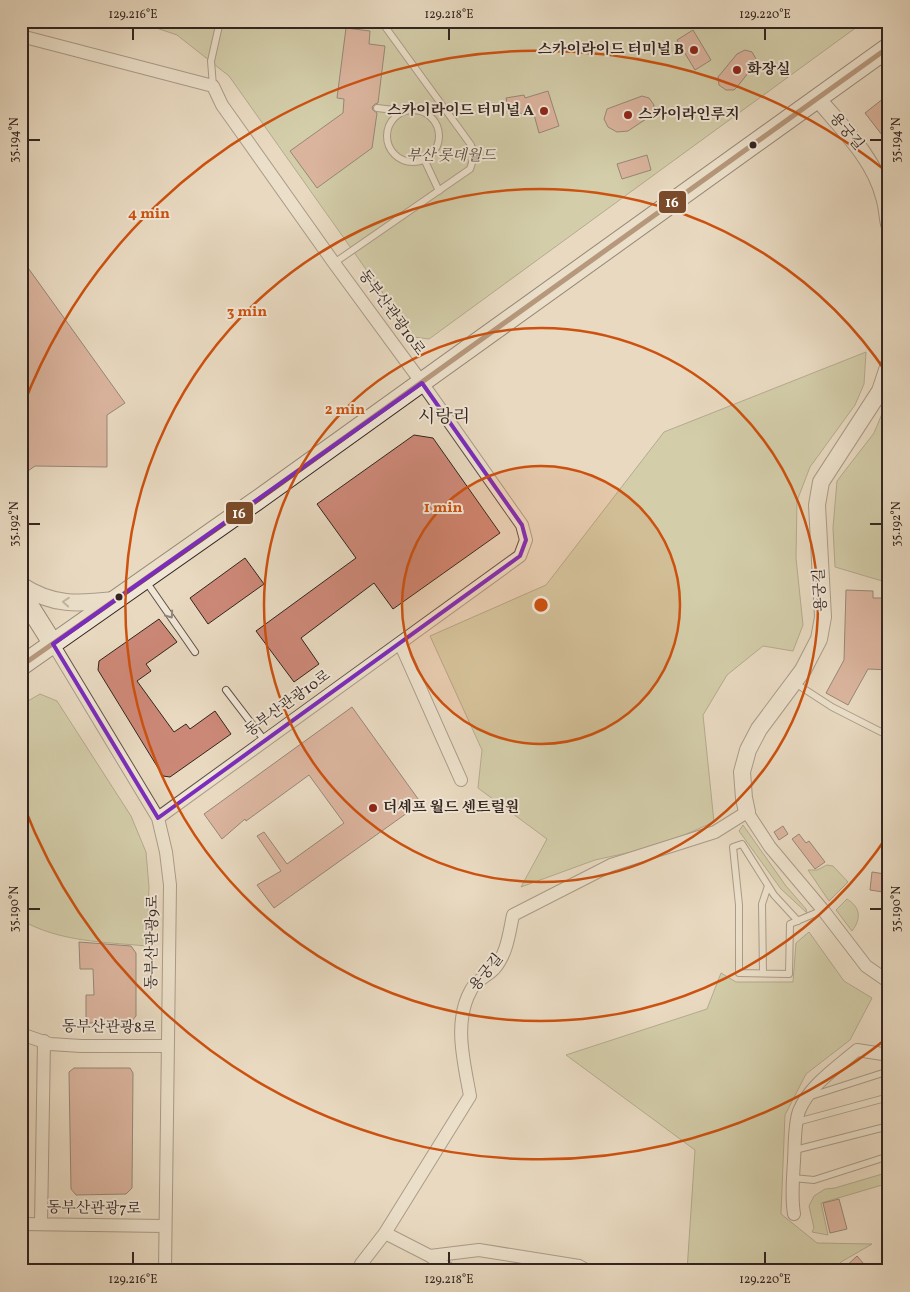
<svg xmlns="http://www.w3.org/2000/svg" width="910" height="1292" viewBox="0 0 910 1292" font-family="Vollkorn,'Noto Serif KR',serif">
  <style>
    .green { fill: #bbbe8e; stroke: #777257 }
    .building { fill: #c87; stroke: #332520 }
    .lines { fill: none; stroke-linecap: round; stroke-linejoin: round }
    .service-casing { stroke: #605248; stroke-width: 8 }
    .minor-casing { stroke: #605248; stroke-width: 14 }
    .tertiary-casing { stroke: #605248; stroke-width: 18 }
    .secondary-casing { stroke: #332520; stroke-width: 21 }
    .service { stroke: #f0e6d6; stroke-width: 6 }
    .minor { stroke: #f0e6d6; stroke-width: 12 }
    .tertiary { stroke: #f0e6d6; stroke-width: 16 }
    .secondary { stroke: #f0e6d6; stroke-width: 19 }
    .bus-1-casing { stroke: #f0e6d6; stroke-width: 9 }
    .bus-1 { stroke: #7a4b2a; stroke-width: 5 }
    .oneway { stroke: #92867b }
    .marked { fill: none; stroke: #7b2cbf; stroke-width: 4; stroke-linejoin: round }
    .ticks { fill: none; stroke: #332520; stroke-width: 2 }
    .ring { fill: none; stroke: #cd510f; stroke-width: 2.5 }
    .poi-dot { fill: #8f2418; stroke: #f0e6d6; stroke-width: 2 }
    .bus-dot { fill: #332520; stroke: #f0e6d6; stroke-width: 2 }
    .labels { text-anchor: middle; dominant-baseline: central; stroke-width: 4; stroke-linejoin: round; paint-order: stroke }
    .poi-label { font-size: 15px; font-weight: bold; fill: #332520; stroke: #f0e6d6; text-anchor: start }
    .street-label { font-size: 15px; fill: #332520; stroke: #f0e6d6 }
    .park-label { font-size: 15px; font-style: italic; fill: #554b3c; stroke: #f0e6d6 }
    .quarter-label { font-size: 18px; fill: #332520; stroke: #f0e6d6 }
    .centre { fill: #cd510f; stroke: #f0e6d6; stroke-width: 2.5 }
    .ring-label { font-size: 15px; text-anchor: middle; font-weight: bold; fill: #cd510f; stroke: #f0e6d6; stroke-width: 4; stroke-linejoin: round; paint-order: stroke }
    .line-badge { stroke: #f0e6d6; stroke-width: 2 }
    .badge-label { font-size: 14px; text-anchor: middle; font-weight: bold; fill: #fff }
    .neatline { fill: none; stroke: #332520; stroke-width: 2 }
    .ticks-label { font-size: 12px; text-anchor: middle; fill: #332520 }
  </style>
  <rect width="100%" height="100%" fill="#e8d9c0"/>
  <filter id="stains"><feTurbulence type="fractalNoise" baseFrequency=".004" numOctaves="4"/><feColorMatrix values="0 0 0 0 .2 0 0 0 0 .09 0 0 0 0 .02 0 0 0 .5 -.17"/></filter>
  <radialGradient id="worn" r=".72"><stop offset=".6" stop-color="#630" stop-opacity="0"/><stop offset="1" stop-color="#630" stop-opacity=".3"/></radialGradient>
  <!-- green -->
  <path class="green" d="M136 21H865L429 339 414 337 229 76 177 35Z
    M866 352 864 384 855 405 810 467 797 501 796 558 803 625 793 651 763 646 727 675 703 715 714 822 659 846 595 860 521 887 547 839 478 788 482 750 430 636 546 585 664 432Z
    M889 397V583L835 567 833 528 837 481 874 433Z
    M40 694 57 701 131 816 146 852 149 887 147 946C104 942 60 942 21 920V705Z
    M743 825 786 886 806 909 807 913 781 889 739 831Z
    M827 865 833 866 848 882 829 901 808 870H817Z
    M847 899C860 907 862 918 852 931L836 910Z
    M809 932 844 981 872 998 850 1040 806 1074 785 1115 781 1214 817 1243 872 1244 841 1262 835 1271H687L695 1150 566 1055 707 1009 721 973 736 982H793L796 943Z
    M889 1172V1183L821 1203 828 1235 812 1232 814 1228 809 1206 814 1196 825 1189 835 1188Z"/>
  <!-- building -->
  <path class="building" d="M346 28 370 31 369 44 385 46 378 103 375 104 372 107 373 110 377 113 372 148 317 188 290 151 343 113 344 99 337 98Z
    M693 30 711 60 695 70 677 40Z
    M745 50 752 52 756 59V63L737 87 734 90H726L719 85 718 77 737 54Z
    M548 91 559 126 539 133 533 111 510 116 506 98 524 95 525 98Z
    M889 94V115L885 118 889 122V129L882 135 865 113Z
    M642 96 649 98 654 105 652 114 649 117 628 131 617 132 608 127 604 119 607 109Z
    M647 155 651 170 622 179 617 164Z
    M21 258 125 403 107 415V467L35 466 21 476Z
    M414 435 433 438 500 533 393 609 374 583 301 638 319 664 294 682 256 631 356 558 317 504Z
    M245 558 264 584 208 624 190 598Z
    M846 590 873 591V598H889V670L868 669 848 705 826 693 844 660Z
    M159 619 177 642 146 664 151 671 137 681 174 732 186 724 190 729 215 711 231 734 170 777 163 776 98 670 99 661Z
    M352 707 421 803 274 908 257 885 281 871 257 836 264 832 287 864 344 823 309 775 246 821 245 819 222 839 204 814Z
    M783 826 788 834 779 840 774 832Z
    M799 834 806 843 809 841 825 862 815 869 792 839Z
    M872 872 885 874 883 892 870 890Z
    M79 942 131 946 136 953V1016L130 1023H86V995H94L93 969H80Z
    M74 1068H130L133 1073 132 1188 126 1194 76 1195 71 1189 69 1072Z
    M839 1199 847 1229 830 1233 823 1203Z
    M857 1256 870 1271H841Z"/>
  <g class="lines">
    <!-- service casing -->
    <g class="service-casing">
      <path id="service" d="M213 86 211 61 220 21
        M377 108 394 110 398 115
        M387 136a26 26 0 1 1 52 0a26 26 0 1 1-52 0Z
        M424 159 439 191
        M334 263 470 169C473 160 475 155 471 145L381 21
        M145 580 195 652
        M795 683 832 707 889 736
        M226 690 265 741
        M798 921 774 895 742 844 733 847 739 905V973L789 974 790 924 823 910
        M763 973 762 904 768 886
        M811 1096 889 1071
        M797 1122 889 1097
        M795 1150 889 1126
        M793 1178 814 1180 889 1156"/>
    </g>
    <!-- minor casing -->
    <g class="minor-casing">
      <path id="minor" d="M21 36 213 86 222 105 334 263 422 383 522 525 526 540 520 556 158 818
        M400 643 461 780
        M53 644 158 818 166 852 170 885 165 1271
        M21 1034 50 1044 81 1046H168
        M794 1214C791 1196 793 1179 794 1161 795 1145 794 1126 799 1111 809 1086 837 1067 857 1050L889 1055
        M21 1224 165 1226
        M41 1224 44 1041
        M385 1233 430 1256 452 1271
        M430 1256 479 1250 579 1266 588 1271
        M360 1271 361 1264 385 1233 470 1096C464 1062 453 1022 471 990 475 981 487 976 494 969 507 954 509 934 513 915L611 865 715 832 747 812 770 847 823 910 866 966 889 982"/>
    </g>
    <!-- tertiary casing -->
    <g class="tertiary-casing">
      <path id="tertiary" d="M818 99C843 129 874 158 884 197 887 206 887 215 889 224
        M21 585C52 606 79 604 114 600
        M747 812 744 798 742 772 748 750 759 729 803 670 819 639 823 617 817 505 821 482 880 391 889 364"/>
    </g>
    <!-- secondary casing -->
    <g class="secondary-casing">
      <path id="secondary" d="M21 593 53 644
        M21 666 259 499 889 47"/>
    </g>
    <!-- service -->
    <use href="#service" class="service"/>
    <!-- minor -->
    <use href="#minor" class="minor"/>
    <!-- tertiary -->
    <use href="#tertiary" class="tertiary"/>
    <!-- secondary -->
    <use href="#secondary" class="secondary"/>
    <!-- bus-1 casing -->
    <g class="bus-1-casing">
      <path id="bus-1" d="M21 666 259 499 889 47"/>
    </g>
    <!-- bus-1 -->
    <use href="#bus-1" class="bus-1"/>
  </g>
  <!-- one-way arrows -->
  <defs><path id="oneway-chevron" d="M-2-3.5L2.5 0L-2 3.5" fill="none" stroke-width="1.6" stroke-linecap="round" stroke-linejoin="round" transform="scale(1.25)"/></defs>
  <g class="oneway">
    <use href="#oneway-chevron" transform="translate(66 602) rotate(-176)"/>
    <use href="#oneway-chevron" transform="translate(170 615) rotate(55)"/>
  </g>
  <!-- marked area -->
  <path d="M0 0H910V1292H0ZM422 383 522 525 526 540 520 556 158 818 53 644Z" fill="#e8d9c0" fill-opacity=".55" fill-rule="evenodd"/>
  <path class="marked" d="M422 383 522 525 526 540 520 556 158 818 53 644Z"/>
  <!-- ticks -->
  <path class="ticks" d="M133 28V40M449 28V40M765 28V40M28 140H40M870 140H882M28 524H40M870 524H882M28 909H40M870 909H882M133 1252V1264M449 1252V1264M765 1252V1264"/>
  <!-- distance rings -->
  <circle cx="541" cy="605" r="139" fill="#cd510f" fill-opacity=".12"/>
  <g class="ring">
    <circle cx="541" cy="605" r="139"/>
    <circle cx="541" cy="605" r="277"/>
    <path d="M888 835A416 416 0 1 1 888 375"/>
    <path d="M886 1039A555 555 0 0 1 23 804M23 406A555 555 0 0 1 886 171"/>
  </g>
  <!-- markers -->
  <g class="poi-dot">
    <circle cx="694" cy="50" r="5"/>
    <circle cx="737" cy="70" r="5"/>
    <circle cx="544" cy="111" r="5"/>
    <circle cx="628" cy="115" r="5"/>
    <circle cx="373" cy="808" r="5"/>
  </g>
  <g class="bus-dot">
    <circle cx="753" cy="145" r="4.5"/>
    <circle cx="119" cy="597" r="4.5"/>
  </g>
  <g class="labels">
    <!-- poi labels -->
    <g class="poi-label">
      <text x="684" y="50" text-anchor="end">스카이라이드 터미널 B</text>
      <text x="747" y="70">화장실</text>
      <text x="534" y="111" text-anchor="end">스카이라이드 터미널 A</text>
      <text x="638" y="115">스카이라인루지</text>
      <text x="383" y="808">더셰프 월드 센트럴원</text>
    </g>
    <!-- street labels -->
    <g class="street-label">
      <text transform="translate(846 132) rotate(50)">용궁길</text>
      <text transform="translate(391 313) rotate(54)">동부산관광10로</text>
      <text transform="translate(821 590) rotate(-93)">용궁길</text>
      <text transform="translate(288 704) rotate(-36)">동부산관광10로</text>
      <text transform="translate(153 942) rotate(-89)">동부산관광9로</text>
      <text transform="translate(487 973) rotate(-51)">용궁길</text>
      <text transform="translate(109 1028) rotate(1)">동부산관광8로</text>
      <text transform="translate(94 1209) rotate(1)">동부산관광7로</text>
    </g>
    <!-- park labels -->
    <g class="park-label">
      <text x="451" y="156">부산 롯데월드</text>
    </g>
    <!-- quarter labels -->
    <g class="quarter-label">
      <text x="444" y="417">시랑리</text>
    </g>
  </g>
  <circle cx="541" cy="605" r="8" class="centre"/>
  <g class="ring-label">
    <text x="149" y="218">4 min</text>
    <text x="247" y="316">3 min</text>
    <text x="345" y="414">2 min</text>
    <text x="443" y="512">1 min</text>
  </g>
  <g class="line-badge">
    <rect x="658" y="190" width="29" height="24" rx="5" fill="#7a4b2a"/>
    <rect x="225" y="501" width="29" height="24" rx="5" fill="#7a4b2a"/>
  </g>
  <g class="badge-label">
    <text x="672" y="207">16</text>
    <text x="239" y="518">16</text>
  </g>
  <!-- margin -->
  <rect width="910" height="1292" fill="none" stroke="#e8d9c0" stroke-width="55"/>
  <rect x="28" y="28" width="854" height="1236" class="neatline"/>
  <g class="ticks-label">
    <text x="133" y="18">129.216°E</text>
    <text x="449" y="18">129.218°E</text>
    <text x="765" y="18">129.220°E</text>
    <text transform="translate(14 140) rotate(-90)" y="4">35.194°N</text>
    <text transform="translate(896 140) rotate(-90)" y="4">35.194°N</text>
    <text transform="translate(14 524) rotate(-90)" y="4">35.192°N</text>
    <text transform="translate(896 524) rotate(-90)" y="4">35.192°N</text>
    <text transform="translate(14 909) rotate(-90)" y="4">35.190°N</text>
    <text transform="translate(896 909) rotate(-90)" y="4">35.190°N</text>
    <text x="133" y="1283">129.216°E</text>
    <text x="449" y="1283">129.218°E</text>
    <text x="765" y="1283">129.220°E</text>
  </g>
  <rect width="100%" height="100%" filter="url(#stains)"/>
  <rect width="100%" height="100%" fill="url(#worn)"/>
</svg>
